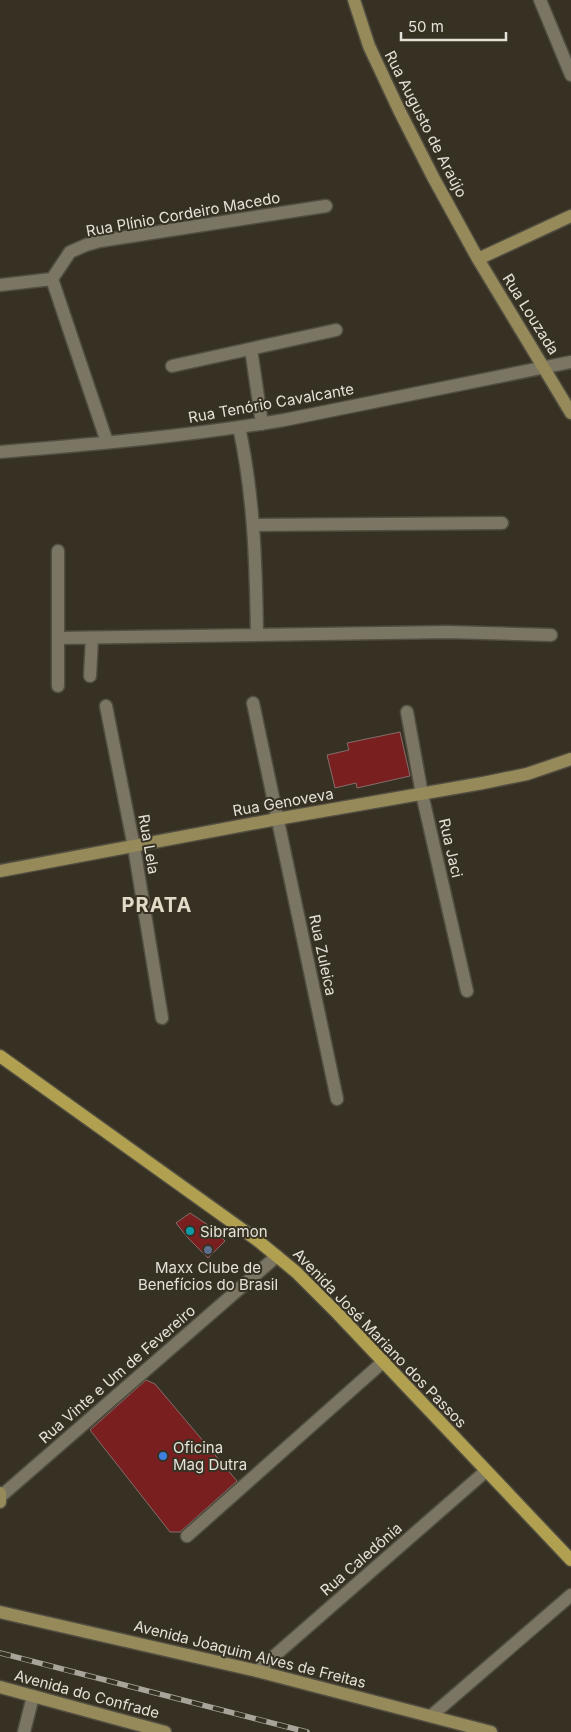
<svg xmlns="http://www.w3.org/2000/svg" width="571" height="1732" viewBox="0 0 571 1732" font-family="Inter,sans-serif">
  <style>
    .building { fill: #791f20; stroke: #836e6c }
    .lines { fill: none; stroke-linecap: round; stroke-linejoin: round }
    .street-casing { stroke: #514d40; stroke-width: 15 }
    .secondary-casing { stroke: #514d40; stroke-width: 15 }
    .primary-casing { stroke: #514d40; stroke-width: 15 }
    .street { stroke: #7b7563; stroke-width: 12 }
    .secondary { stroke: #968a5a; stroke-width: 12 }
    .primary { stroke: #b0a050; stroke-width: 12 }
    .rail-casing { stroke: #a8a499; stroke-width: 5.5 }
    .rail { stroke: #363122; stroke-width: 4; stroke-dasharray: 11; stroke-linecap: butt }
    .culture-dot { fill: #0f9aa8; stroke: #363122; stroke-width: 2 }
    .service-dot { fill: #5c6f8a; stroke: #363122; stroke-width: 2 }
    .shop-dot { fill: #3f7fe0; stroke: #363122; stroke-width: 2 }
    .labels { text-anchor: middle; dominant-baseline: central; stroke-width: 4; stroke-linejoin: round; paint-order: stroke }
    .street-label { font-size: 15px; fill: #e4e1d8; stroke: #363122 }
    .poi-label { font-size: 15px; fill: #e4e1d8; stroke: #363122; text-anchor: start }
    .district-label { font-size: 20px; font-weight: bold; letter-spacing: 1px; fill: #e1dbc8; stroke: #363122 }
  </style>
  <rect width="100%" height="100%" fill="#363122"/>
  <!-- building -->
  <path class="building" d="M400 732 410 776 357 788 356 783 335 788 327 755 349 750 347 743Z
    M190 1213 208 1225 225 1241 208 1258 188 1238 176 1223Z
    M146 1380 155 1384 237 1481 180 1532H170L90 1430Z"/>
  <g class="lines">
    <!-- street casing -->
    <g class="street-casing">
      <path id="street" d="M540 0 571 75
        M52 279 107 442
        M0 285 52 279 70 252 86 245 100 241 326 206
        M251 349 262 424
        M172 366 336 330
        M239 427C254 496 256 565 257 635
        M0 452C95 444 190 436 284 420L571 362
        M254 525 502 523
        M58 638 448 632 551 635
        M90 676 92 638
        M58 686V551
        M253 703 337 1099
        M106 706 134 847 162 1018
        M407 712 422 794 467 991
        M1 1496 277 1256
        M187 1536 384 1361
        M257 1671 486 1471
        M431 1716 571 1595
        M24 1732 33 1696"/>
    </g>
    <!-- secondary casing -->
    <g class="secondary-casing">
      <path id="secondary" d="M354 0 369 46 399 110 433 177 478 259 571 413
        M478 259 571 216
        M0 871 277 819 483 783 527 774 571 759
        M0 1493V1502
        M0 1612 257 1671 491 1732
        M0 1687 165 1732"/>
    </g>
    <!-- primary casing -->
    <g class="primary-casing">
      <path id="primary" d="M0 1056 257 1240 296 1272 338 1314 571 1560"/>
    </g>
    <!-- street -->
    <use href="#street" class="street"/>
    <!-- secondary -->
    <use href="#secondary" class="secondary"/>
    <!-- primary -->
    <use href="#primary" class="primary"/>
    <!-- rail casing -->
    <g class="rail-casing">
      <path id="rail" d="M0 1653 307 1732"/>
    </g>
    <!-- rail -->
    <use href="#rail" class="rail"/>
  </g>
  <!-- markers -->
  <circle class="culture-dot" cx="190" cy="1231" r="5"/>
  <circle class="service-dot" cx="208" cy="1250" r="5"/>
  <circle class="shop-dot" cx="163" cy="1456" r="5"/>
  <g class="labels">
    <!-- street labels -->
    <g class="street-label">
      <text transform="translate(426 124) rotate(63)">Rua Augusto de Araújo</text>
      <text transform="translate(183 214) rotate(-10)">Rua Plínio Cordeiro Macedo</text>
      <text transform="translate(531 314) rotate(58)">Rua Louzada</text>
      <text transform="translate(271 403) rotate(-10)">Rua Tenório Cavalcante</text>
      <text transform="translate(283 802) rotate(-10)">Rua Genoveva</text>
      <text transform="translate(149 844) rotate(80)">Rua Lela</text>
      <text transform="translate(451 848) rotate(77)">Rua Jaci</text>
      <text transform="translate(323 955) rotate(78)">Rua Zuleica</text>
      <text transform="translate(380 1338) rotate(46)">Avenida José Mariano dos Passos</text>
      <text transform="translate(117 1374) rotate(-41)">Rua Vinte e Um de Fevereiro</text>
      <text transform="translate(361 1559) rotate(-41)">Rua Caledônia</text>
      <text transform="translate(250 1654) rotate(14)">Avenida Joaquim Alves de Freitas</text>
      <text transform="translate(87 1694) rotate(15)">Avenida do Confrade</text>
    </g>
    <!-- poi labels -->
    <g class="poi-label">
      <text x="200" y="1231">Sibramon</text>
      <text x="208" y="1267" text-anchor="middle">Maxx Clube de<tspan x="208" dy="17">Benefícios do Brasil</tspan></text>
      <text x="173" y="1447">Oficina<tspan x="173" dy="17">Mag Dutra</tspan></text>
    </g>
    <!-- district labels -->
    <g class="district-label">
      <text x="157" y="905">PRATA</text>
    </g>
  </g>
  <!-- scale -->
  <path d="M401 32v8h105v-8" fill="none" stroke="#e4e1d8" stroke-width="2.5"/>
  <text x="408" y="32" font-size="15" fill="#e4e1d8" stroke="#363122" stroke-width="4" paint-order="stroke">50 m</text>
</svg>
